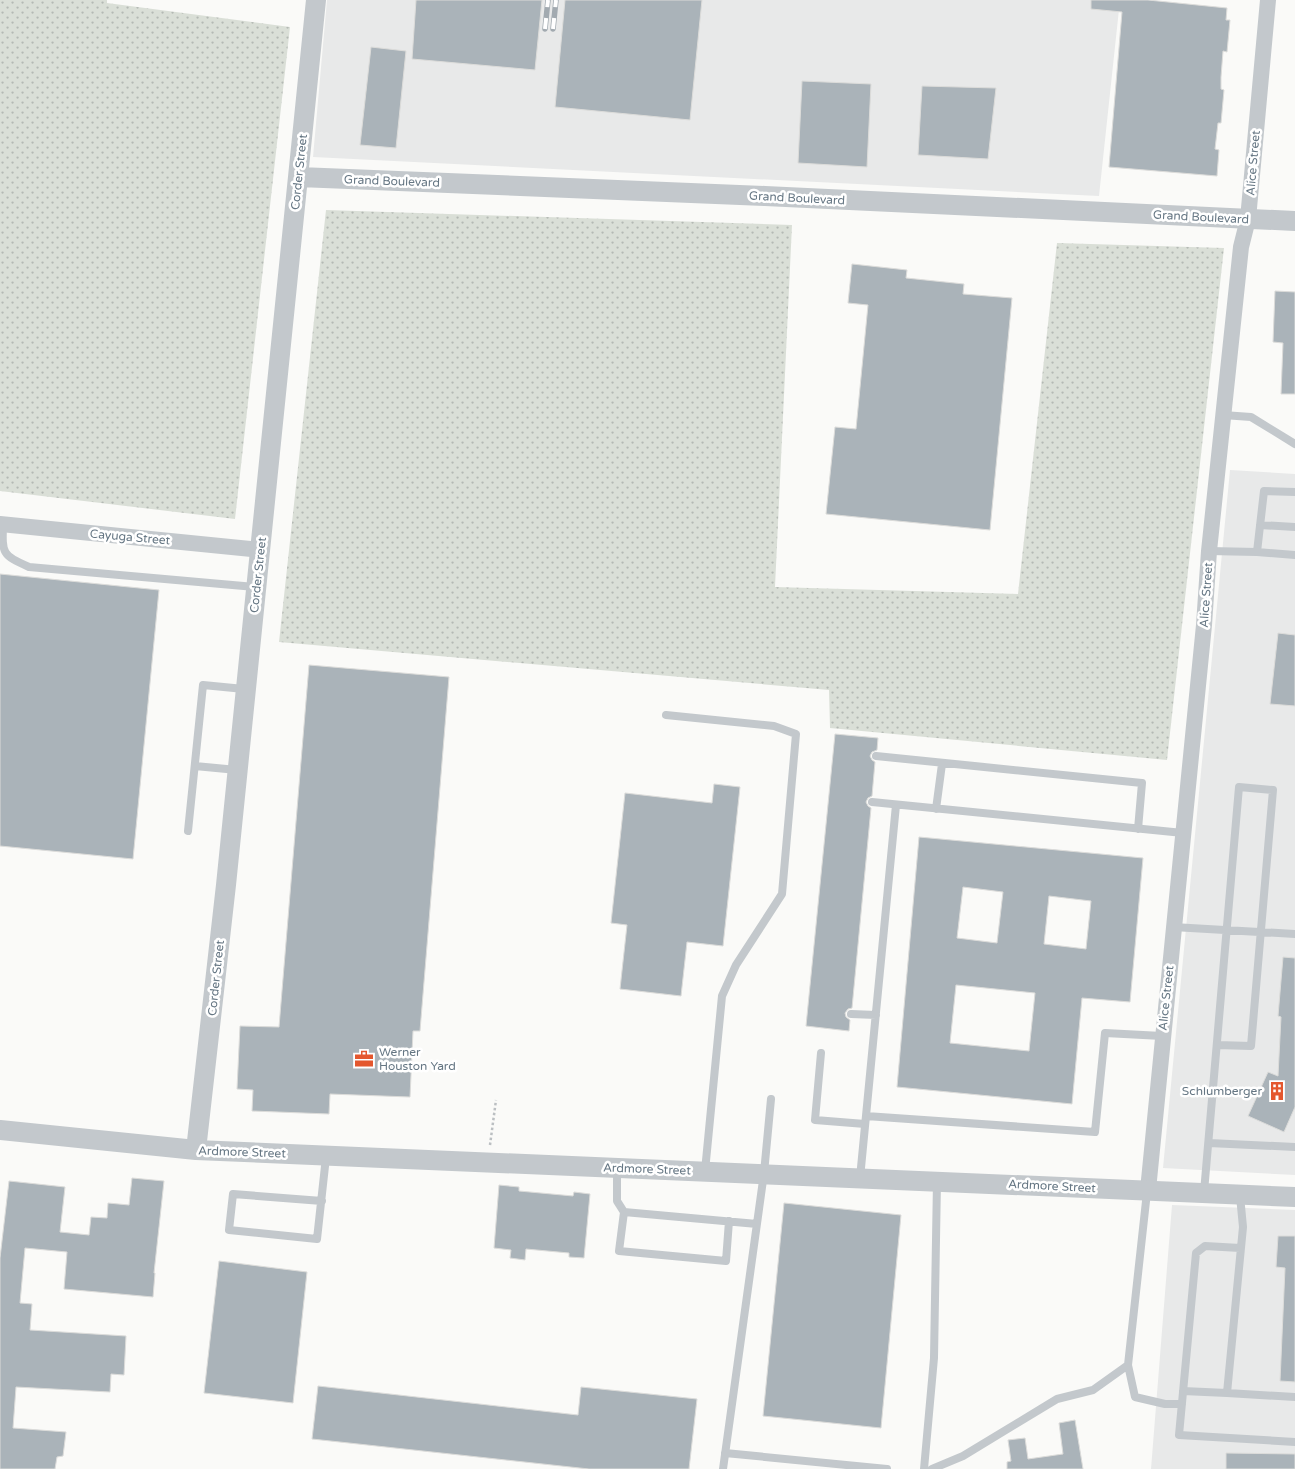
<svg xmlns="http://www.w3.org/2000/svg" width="1295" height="1469" viewBox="0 0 1295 1469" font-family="'Varela Round',sans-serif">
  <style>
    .built { fill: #e8e9e9 }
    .grass { fill: url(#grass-dots) }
    .building { fill: #aab3b9; stroke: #dcdcda; fill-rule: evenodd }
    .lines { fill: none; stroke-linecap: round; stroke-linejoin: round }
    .path { stroke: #bbbfc2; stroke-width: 2.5; stroke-dasharray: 2.5 2.5; stroke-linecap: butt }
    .service { stroke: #c3c8cc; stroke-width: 8 }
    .minor { stroke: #c3c8cc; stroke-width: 16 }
    .tertiary { stroke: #c3c8cc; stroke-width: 20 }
    .rail-casing { stroke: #a2aab0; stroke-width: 5.5 }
    .rail { stroke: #fff; stroke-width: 4; stroke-dasharray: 11; stroke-linecap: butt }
    .labels { text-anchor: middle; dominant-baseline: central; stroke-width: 5; stroke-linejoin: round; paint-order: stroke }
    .street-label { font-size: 12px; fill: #657683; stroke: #fff }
    .poi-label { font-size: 12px; fill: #657683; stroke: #fff; text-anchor: start }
  </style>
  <defs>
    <pattern id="grass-dots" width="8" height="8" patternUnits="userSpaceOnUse" patternTransform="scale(1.25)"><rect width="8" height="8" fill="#dadfd7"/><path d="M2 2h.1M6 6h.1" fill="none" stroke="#b4b9b4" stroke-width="1.8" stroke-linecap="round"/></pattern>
  </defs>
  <rect width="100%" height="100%" fill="#fafaf8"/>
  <!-- built -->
  <path class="built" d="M327 0H1120L1099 196 313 157Z
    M1230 470 1295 474V1175L1163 1168Z
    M1172 1205 1295 1210V1469H1151Z"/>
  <!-- grass -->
  <path class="grass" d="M0 0H107V3L290 27 235 519 0 491Z
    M326 210 792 225 775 587 1018 594 1057 243 1224 248 1167 760 830 728 829 690 279 642Z"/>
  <!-- building -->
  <path class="building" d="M416 0H542L535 70 412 59Z
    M565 0H702L690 120 555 107Z
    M1091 0H1148L1227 8 1226 20H1230L1227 52 1223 51 1221 77V89L1224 90 1221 123H1218L1215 149 1219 150 1217 176 1109 167 1122 12 1091 9Z
    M371 47 406 51 396 148 360 145Z
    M802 81 871 84 867 167 798 163Z
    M922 86 996 88 988 159 918 155Z
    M852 264 907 270 906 278 964 284 963 294 1012 298 990 530 826 514 835 427 856 429 868 305 848 303Z
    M1275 291 1295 292V394H1281L1283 343 1273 342Z
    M0 574 159 590 133 859 0 846Z
    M1278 633 1295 635V706L1270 704Z
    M309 665 449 677 420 1031H413L410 1097 330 1094 329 1114 252 1111 253 1090 237 1089 240 1026 279 1027Z
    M835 734 878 738 877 750 872 752 870 756 872 760 875 762 872 796 868 798 866 802 868 806 871 808 852 1008 848 1009 845 1013 846 1017 850 1020 849 1031 806 1026Z
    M714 784 740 787 723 946 687 942 681 996 620 989 627 925 611 923 625 793 712 803Z
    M919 837 1143 858 1130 1002 1082 998 1072 1104 897 1087ZM963 887 1003 892 997 943 957 938ZM1049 896 1091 901 1086 949 1044 944ZM956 985 1035 993 1029 1051 950 1043Z
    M1283 957 1295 958V1107L1284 1132 1248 1116 1268 1072 1278 1076 1281 1017 1278 1016Z
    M132 1178 164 1181 154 1273H155L153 1297 64 1289 67 1252 25 1248 20 1303 32 1304 30 1330 126 1336 124 1375 111 1374 110 1392 16 1387 13 1428 66 1432 63 1456 57 1457 55 1469H0V1258L9 1181 65 1187 60 1232 89 1235 91 1217 107 1218 108 1203 129 1205Z
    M499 1185 519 1187V1191L573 1196 574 1192 590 1194 584 1258 569 1257V1253L526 1249 525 1260 510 1258 511 1250 494 1248Z
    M784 1203 901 1215 881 1428 763 1416Z
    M1278 1236H1295V1382L1280 1381 1285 1268 1276 1267Z
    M219 1261 307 1272 293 1403 204 1393Z
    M318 1386 578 1415 581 1387 697 1399 689 1469H589L312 1439Z
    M1075 1420 1083 1469H1007V1462L1011 1461 1008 1440 1025 1438 1028 1459 1063 1454 1059 1423Z
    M1226 1453 1295 1454V1469H1226Z"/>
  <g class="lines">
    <!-- path -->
    <path class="path" d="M490 1145 496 1100"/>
    <!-- service -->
    <path class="service" d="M1223 415 1251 417 1295 444
      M3 524C2 554 2 555 29 567L255 587
      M1260 525 1295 527
      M1209 551 1257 552 1264 491 1295 492
      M1257 552 1295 555
      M666 715 774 726 796 734 782 894 736 965 722 996 705 1171
      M876 756 1142 783 1138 829
      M195 766 237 770
      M872 802 1183 833
      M936 809 942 764
      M188 831 203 685 244 689
      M1173 927 1295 934
      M851 1014 876 1015
      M821 1053 815 1120 865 1124
      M866 1116 1095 1132 1105 1033 1162 1036
      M1209 1143 1295 1147
      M617 1169V1201L624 1212 619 1251 726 1261 729 1221
      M860 1178 896 805
      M1204 1192 1239 787 1273 790 1251 1046 1217 1045
      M1240 1196 1243 1227 1227 1393 1295 1397
      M322 1201 233 1194 229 1230 317 1239 326 1157
      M624 1212 757 1224
      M1240 1248 1205 1246 1196 1253 1179 1435 1295 1442
      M1128 1365 1135 1397 1165 1404H1182
      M1183 1391 1227 1393
      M725 1453 887 1469
      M723 1469 764 1173 771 1099
      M924 1469 934 1358 937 1181
      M932 1469 963 1456 1057 1399 1093 1390 1128 1365 1147 1192"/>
    <!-- minor -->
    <path class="minor" d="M0 524 261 550
      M1148 1190 1204 625 1209 551 1241 247 1248 219 1268 0"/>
    <!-- tertiary -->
    <path class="tertiary" d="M299 177 765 196 1295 221
      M0 1130 196 1150 1295 1197
      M196 1150 226 885 316 0"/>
    <!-- rail casing -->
    <g class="rail-casing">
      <path id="rail" d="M545 29 548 0
        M553 29 556 0"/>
    </g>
    <!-- rail -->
    <use href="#rail" class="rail"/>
  </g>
  <!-- icons -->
  <defs>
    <g id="office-bare" transform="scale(1.5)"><path d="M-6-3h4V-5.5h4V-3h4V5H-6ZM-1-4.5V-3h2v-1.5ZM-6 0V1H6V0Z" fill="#e4572e" stroke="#fff" stroke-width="2.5" paint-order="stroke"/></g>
    <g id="building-bare" transform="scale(1.5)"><path d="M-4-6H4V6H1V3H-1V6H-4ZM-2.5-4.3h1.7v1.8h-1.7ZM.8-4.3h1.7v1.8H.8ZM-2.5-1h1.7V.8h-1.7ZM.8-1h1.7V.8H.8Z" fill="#e4572e" stroke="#fff" stroke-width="2.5" paint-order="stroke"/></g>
  </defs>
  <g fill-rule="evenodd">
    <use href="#office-bare" x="364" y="1059"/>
    <use href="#building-bare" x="1277" y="1091"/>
  </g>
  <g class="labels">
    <!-- street labels -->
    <g class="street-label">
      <text transform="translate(1253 163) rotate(-85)">Alice Street</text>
      <text transform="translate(299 172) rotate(-84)">Corder Street</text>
      <text transform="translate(392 181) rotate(2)">Grand Boulevard</text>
      <text transform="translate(797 198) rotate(3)">Grand Boulevard</text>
      <text transform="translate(1201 217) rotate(3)">Grand Boulevard</text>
      <text transform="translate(130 537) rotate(5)">Cayuga Street</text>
      <text transform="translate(258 575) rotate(-84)">Corder Street</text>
      <text transform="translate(1206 595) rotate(-86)">Alice Street</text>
      <text transform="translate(216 978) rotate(-84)">Corder Street</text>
      <text transform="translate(1166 998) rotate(-84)">Alice Street</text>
      <text transform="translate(242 1152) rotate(2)">Ardmore Street</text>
      <text transform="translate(647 1169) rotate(2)">Ardmore Street</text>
      <text transform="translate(1052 1186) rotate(3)">Ardmore Street</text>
    </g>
    <!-- poi labels -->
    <g class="poi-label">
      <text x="379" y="1052">Werner<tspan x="379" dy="14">Houston Yard</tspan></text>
      <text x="1262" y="1091" text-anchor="end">Schlumberger</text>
    </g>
  </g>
</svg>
